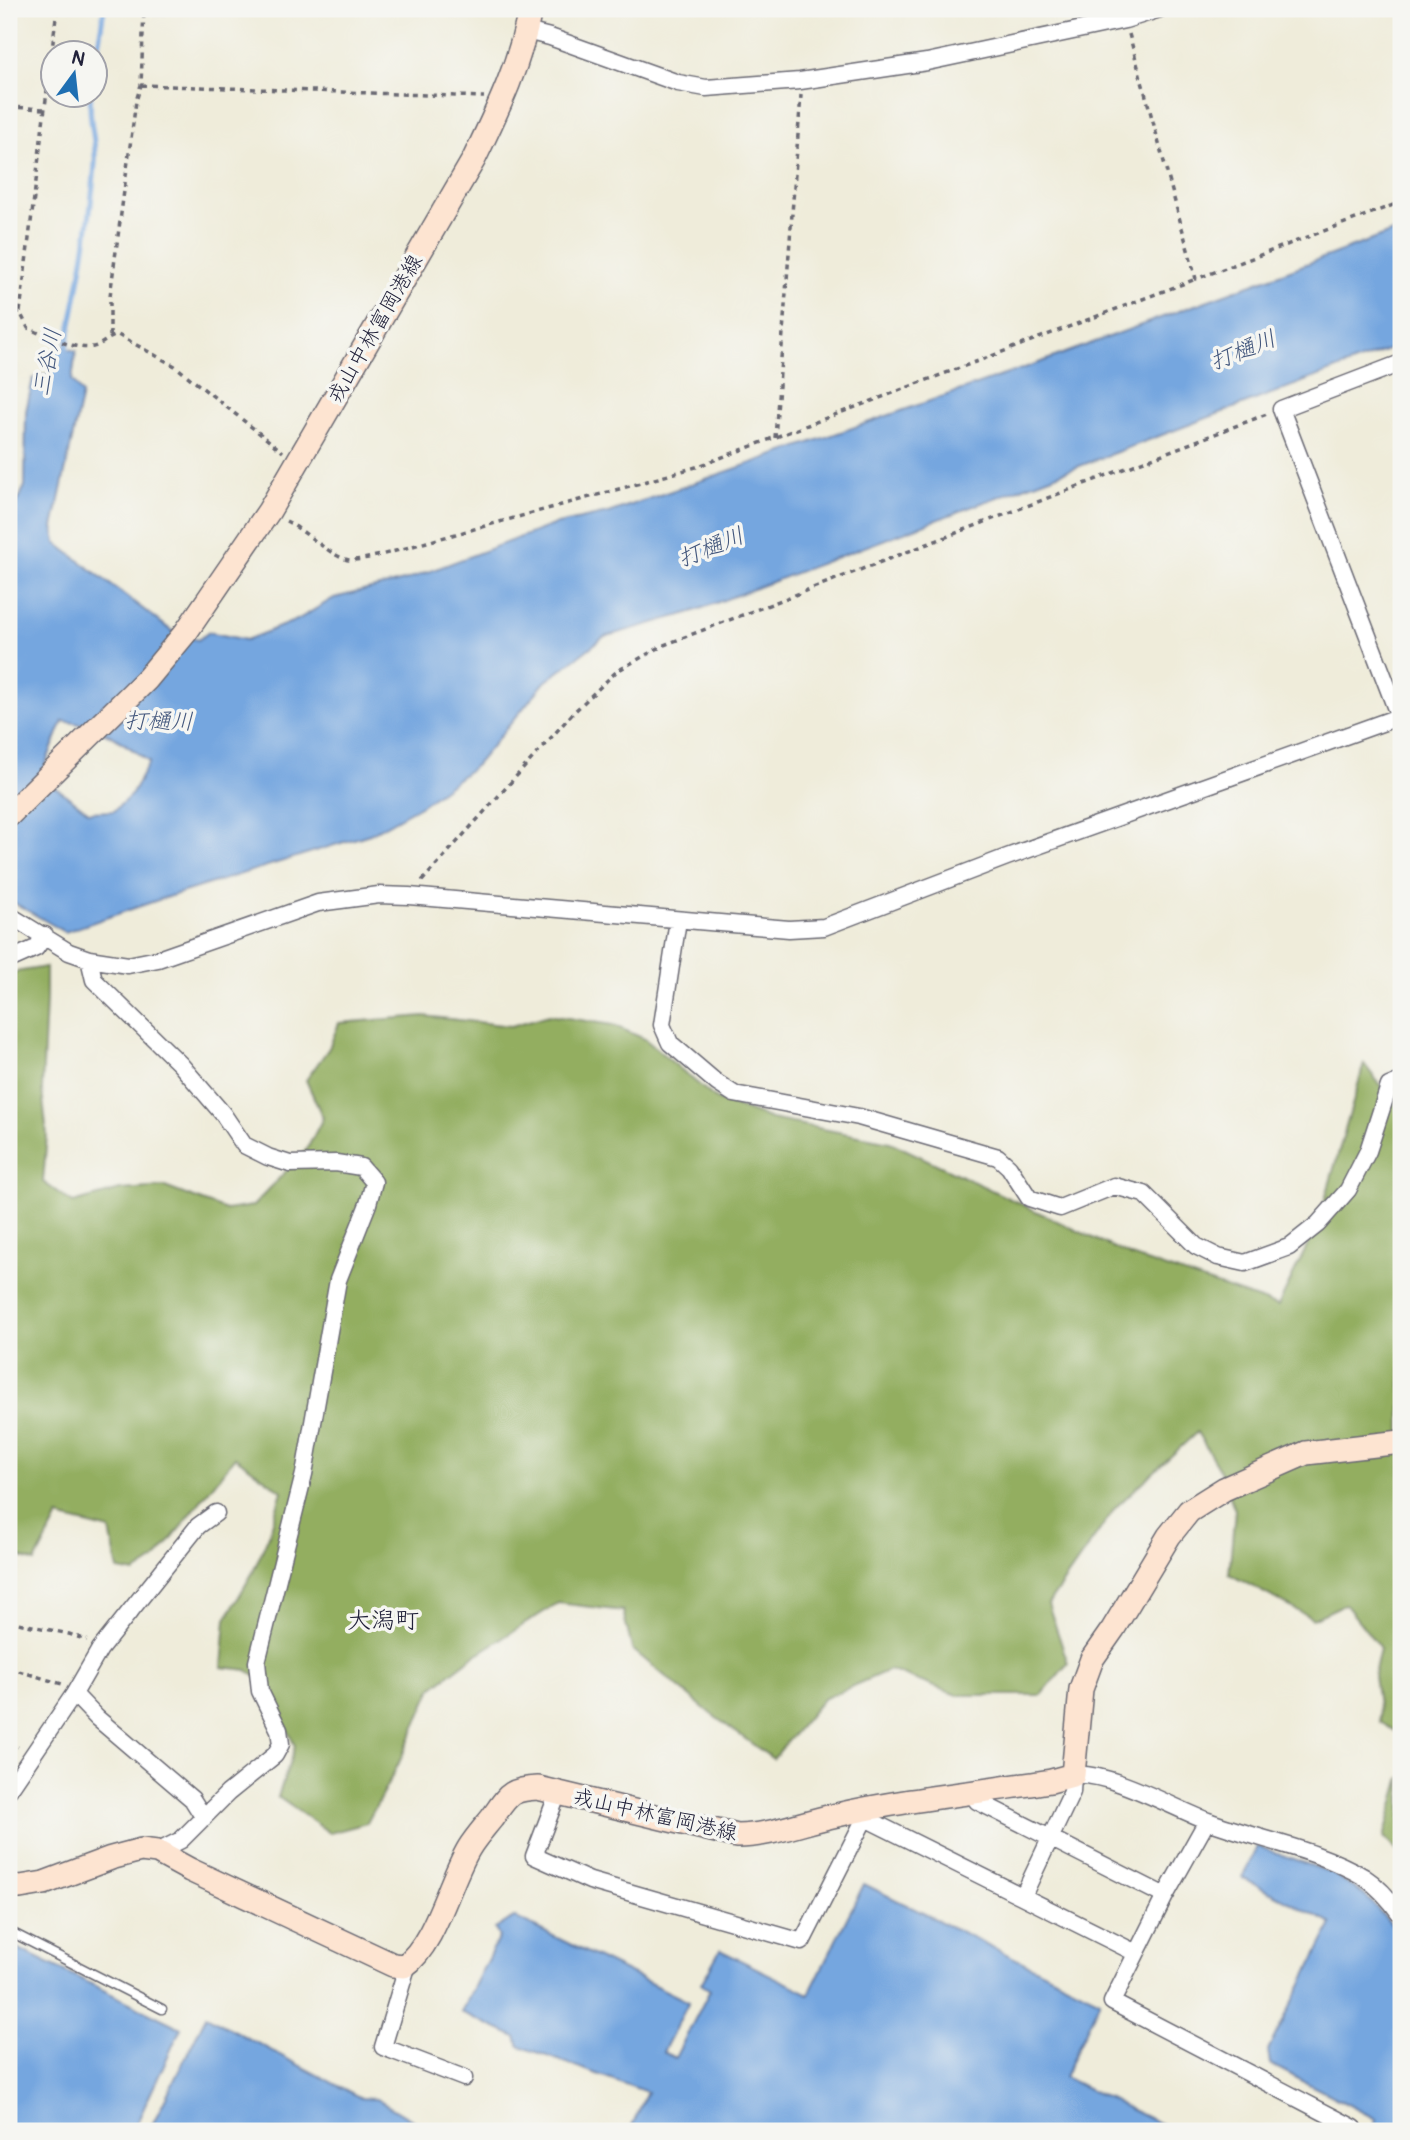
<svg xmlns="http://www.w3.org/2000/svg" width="1410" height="2140" viewBox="0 0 1410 2140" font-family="Pangolin,'Klee One',sans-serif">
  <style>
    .forest { fill: #93ae60; stroke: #5a684e; stroke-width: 2 }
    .water { fill: #74a6df; stroke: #4b648d; stroke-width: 2; fill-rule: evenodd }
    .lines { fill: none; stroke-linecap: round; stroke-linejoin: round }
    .stream { stroke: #74a6df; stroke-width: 5 }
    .lane-casing { stroke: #6a6973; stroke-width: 11 }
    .street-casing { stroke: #6a6973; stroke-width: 19 }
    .secondary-casing { stroke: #6a6973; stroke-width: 26 }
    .path { stroke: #6a6973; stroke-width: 3.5; stroke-dasharray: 5 5; stroke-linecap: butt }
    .lane { stroke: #fff; stroke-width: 8 }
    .street { stroke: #fff; stroke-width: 16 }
    .secondary { stroke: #fde4d1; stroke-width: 23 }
    .labels { text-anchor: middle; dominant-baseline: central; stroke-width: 7; stroke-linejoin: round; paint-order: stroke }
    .street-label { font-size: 21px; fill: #22223b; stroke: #f6f6f2 }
    .water-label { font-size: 23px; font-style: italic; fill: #43577d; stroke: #f6f6f2 }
    .quarter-label { font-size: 24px; fill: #22223b; stroke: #f6f6f2 }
  </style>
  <rect width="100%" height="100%" fill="#f6f6f2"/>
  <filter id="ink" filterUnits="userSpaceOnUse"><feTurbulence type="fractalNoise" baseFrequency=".0143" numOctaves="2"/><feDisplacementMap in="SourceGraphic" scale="14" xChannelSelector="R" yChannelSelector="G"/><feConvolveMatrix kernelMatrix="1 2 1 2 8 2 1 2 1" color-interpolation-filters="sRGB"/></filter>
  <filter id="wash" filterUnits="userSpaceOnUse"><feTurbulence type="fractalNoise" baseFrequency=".00686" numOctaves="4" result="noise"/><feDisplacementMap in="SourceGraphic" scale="28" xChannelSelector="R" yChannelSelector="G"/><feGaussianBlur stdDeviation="1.57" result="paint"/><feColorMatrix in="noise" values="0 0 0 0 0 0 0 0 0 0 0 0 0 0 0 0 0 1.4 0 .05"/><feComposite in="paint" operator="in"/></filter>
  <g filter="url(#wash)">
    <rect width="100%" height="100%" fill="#efecda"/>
    <!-- forest -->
    <path class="forest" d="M46 967V1000L42 1090 47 1135 43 1182 73 1203 120 1190 165 1187 226 1210 253 1206 307 1149 323 1118 306 1080 329 1048 339 1023 424 1016 511 1026 549 1015 613 1025 645 1039 716 1099 771 1119 890 1142 1131 1256 1278 1306 1318 1224 1364 1064 1401 1112V1742L1400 1734 1380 1722 1374 1675 1380 1648 1345 1604 1313 1619 1229 1574 1235 1510 1219 1469 1197 1432 1116 1507 1048 1604 1068 1663 1041 1695H957L889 1670 823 1699 773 1759 711 1714 632 1649 623 1611 558 1603 471 1658 432 1688 398 1765 367 1823 330 1833 278 1797 295 1746 267 1686 247 1670 222 1667 226 1619 253 1572 269 1535 282 1491 235 1457 155 1560 135 1573 118 1570 110 1530 58 1517 35 1562 9 1553V973Z
      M1401 1777V1855L1384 1837Z"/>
    <!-- water -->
    <path class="water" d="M1401 229V345L692 612 604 637 545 682 476 765 422 805 370 834 161 899 65 932 9 900V519L25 486 26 411 33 379 50 373 57 346 76 351 72 380 82 394 53 527 56 543 172 631 198 640 209 632 246 640 297 620 334 598 404 581 553 525 608 513 1033 365ZM63 721C100 726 120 739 149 762L132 794 114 811 89 812 54 786 45 765Z
      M1257 1846 1332 1873 1365 1895 1401 1935V2131H1371L1376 2119 1270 2064 1268 2051 1332 1924 1242 1878Z
      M864 1884 1100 2000 1064 2077 1175 2131H630L647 2092 519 2046 516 2037 461 2012 499 1937 495 1929 514 1917 689 2002 663 2052 675 2058 710 1990 701 1984 720 1950 809 1994Z
      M9 1944 181 2028 135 2127 144 2131H9Z
      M206 2016 361 2098 376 2099 431 2131H149Z"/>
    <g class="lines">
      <!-- stream -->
      <path class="stream" d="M94 72 104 9
        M65 354C78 291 90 228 95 164 97 140 87 119 91 94"/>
    </g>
  </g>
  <g filter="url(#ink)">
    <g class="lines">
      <!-- lane casing -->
      <g class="lane-casing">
        <path id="lane" d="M9 1931 162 2009"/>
      </g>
      <!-- street casing -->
      <g class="street-casing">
        <path id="street" d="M526 31 550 37 678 83 706 88 800 81 927 62 1125 20 1160 9
          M1401 363 1281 409 1401 722
          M9 915 69 952 89 959 128 965 158 959 318 903 379 895 409 896 789 929 824 927 1007 857 1401 716
          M678 920 662 1025 670 1043 717 1083 734 1094 859 1117 998 1157 1009 1167 1029 1198 1060 1208 1114 1186 1144 1194 1196 1246 1218 1257 1245 1263 1289 1247 1318 1224 1348 1190 1368 1151 1389 1086 1401 1081
          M89 959 94 980 180 1064 223 1114 244 1145 268 1157 290 1164 336 1163 361 1167 374 1182 368 1204 338 1280 304 1474 257 1662 260 1691 279 1730 281 1744 275 1755 228 1793 181 1840 157 1852
          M9 960 36 948 45 935
          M74 1694 97 1718 192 1799 204 1818
          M9 1790 74 1694 100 1649 198 1526 216 1513
          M558 1793 534 1856 590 1881 802 1942 865 1818 862 1810
          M972 1793 977 1801 1165 1896 1207 1821
          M865 1818 1136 1953
          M1023 1896 1072 1792 1073 1775C1110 1771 1173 1808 1208 1821 1260 1840 1317 1849 1364 1877 1378 1886 1391 1901 1401 1915
          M1165 1896 1112 2002 1354 2128
          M404 1966 406 1970 383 2047 464 2078"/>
      </g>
      <!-- secondary casing -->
      <g class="secondary-casing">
        <path id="secondary" d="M9 815 147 679 186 632 269 511 474 159C497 111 521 62 530 9
          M9 1886 20 1887 44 1883 111 1858 141 1850 157 1852 190 1870 393 1965 404 1966C435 1945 449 1881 469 1848 475 1838 484 1828 492 1818 508 1796 509 1789 538 1788L737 1836C772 1836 802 1822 837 1815 907 1799 980 1792 1051 1781L1073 1775 1081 1689 1092 1659 1113 1629 1169 1536 1189 1511 1224 1489 1306 1453 1401 1442"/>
      </g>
      <!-- path -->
      <path class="path" d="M57 9 20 312 28 328C43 335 77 351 93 347 102 345 108 337 118 335L175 366 283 452
        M1129 34 1196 279 1401 202
        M141 85 484 97
        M9 107 45 109
        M9 312H20
        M110 336V296L136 101 141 85 144 9
        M775 438 801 95
        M286 521C304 530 333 558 349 560 362 562 412 546 427 542 517 517 607 493 696 467L1196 279
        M422 881 575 711 617 671 664 645 1267 414
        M9 1621 69 1634 87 1640
        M9 1668 62 1684
        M9 1742 18 1747"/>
      <!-- lane -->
      <use href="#lane" class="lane"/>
      <!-- street -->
      <use href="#street" class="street"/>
      <!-- secondary -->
      <use href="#secondary" class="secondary"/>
    </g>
  </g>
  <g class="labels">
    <!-- street labels -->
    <g class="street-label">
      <text transform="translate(375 329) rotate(-60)">戎山中林富岡港線</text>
      <text transform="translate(655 1815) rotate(13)">戎山中林富岡港線</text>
    </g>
    <!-- water labels -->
    <g class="water-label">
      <text transform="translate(1243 350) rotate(-22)">打樋川</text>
      <text transform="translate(47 362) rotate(-79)">三谷川</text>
      <text transform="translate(711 547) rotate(-22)">打樋川</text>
      <text transform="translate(159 721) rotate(1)">打樋川</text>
    </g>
    <!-- quarter labels -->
    <g class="quarter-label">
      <text x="383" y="1620">大潟町</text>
    </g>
  </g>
  <!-- margin -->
  <rect width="1410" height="2140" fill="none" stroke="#f6f6f2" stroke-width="35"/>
  <!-- north arrow -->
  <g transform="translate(74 74) rotate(15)"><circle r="33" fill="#f6f6f2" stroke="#a1a1a9" stroke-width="2"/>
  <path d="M0-5L12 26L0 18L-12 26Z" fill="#1f6fb2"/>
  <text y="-10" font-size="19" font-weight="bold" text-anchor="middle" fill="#22223b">N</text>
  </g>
</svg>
